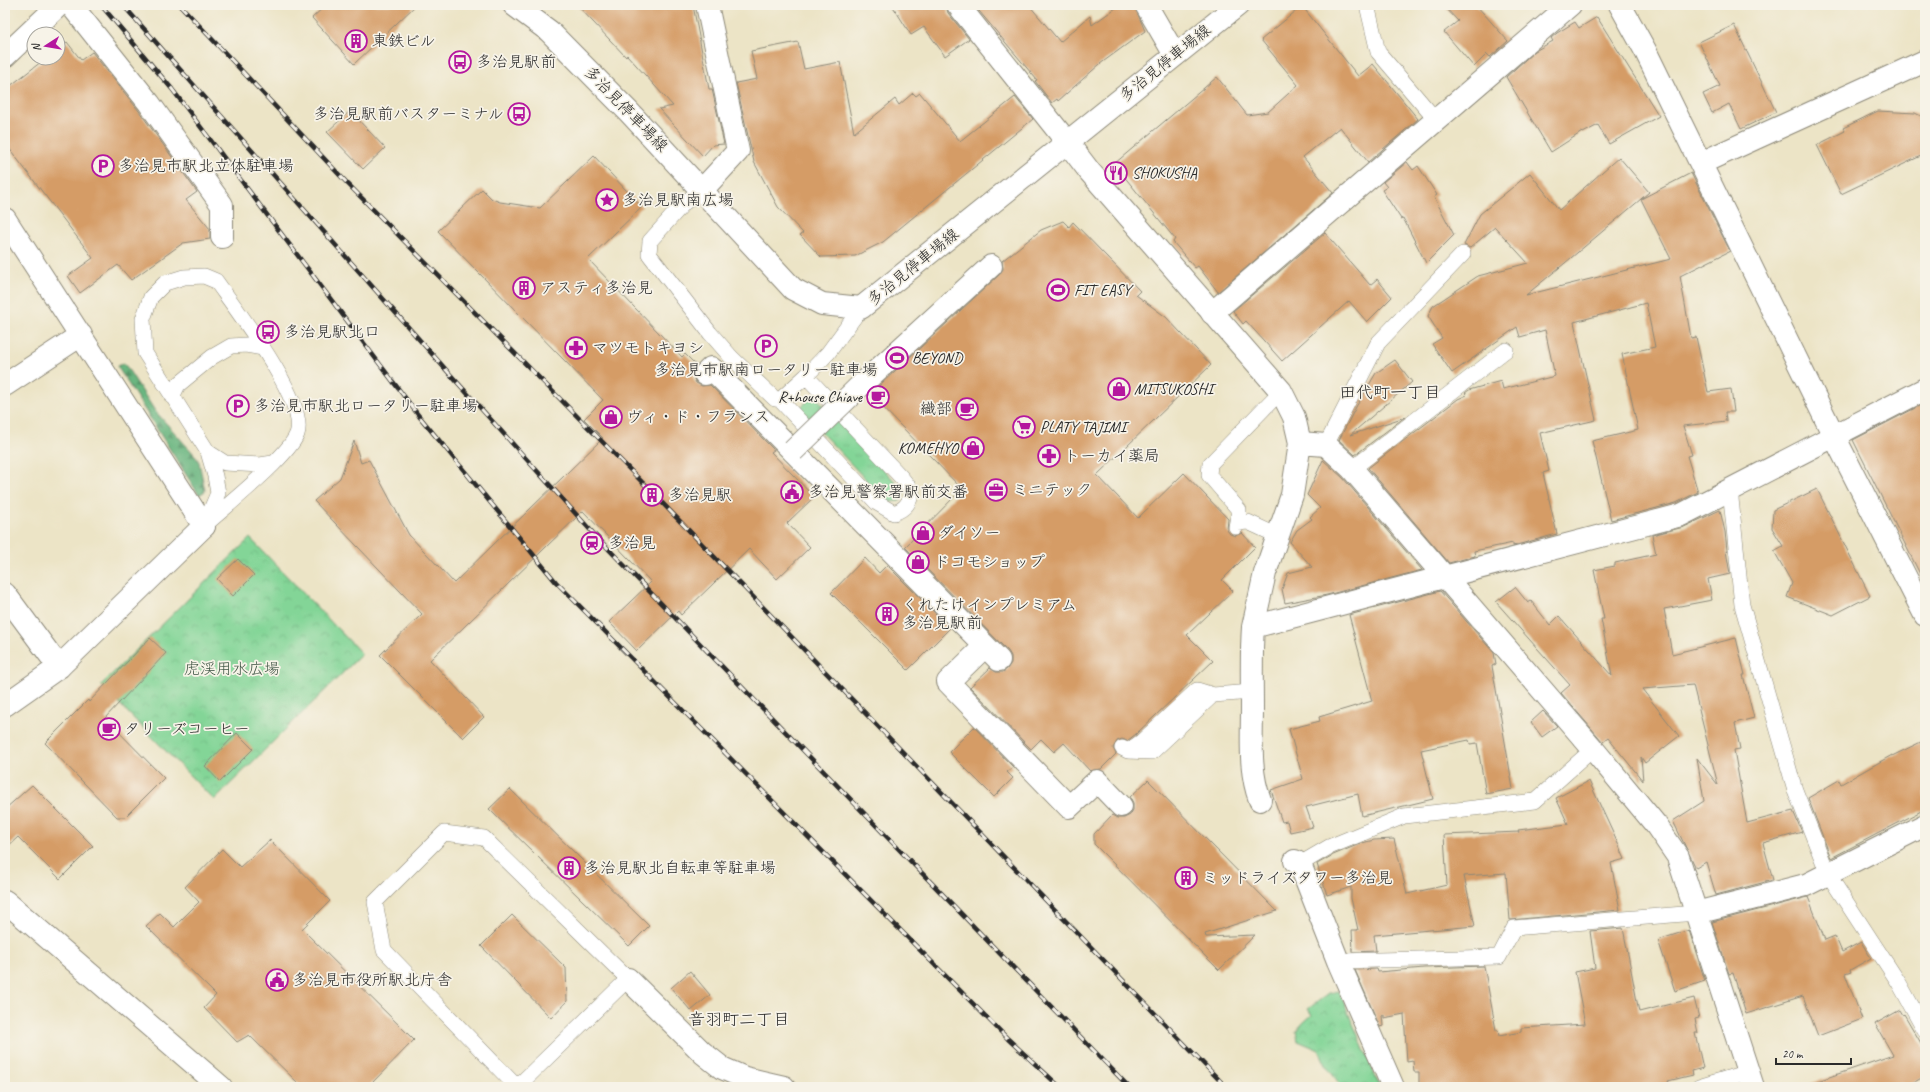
<svg xmlns="http://www.w3.org/2000/svg" width="1930" height="1092" viewBox="0 0 1930 1092" font-family="Caveat,'Klee One',sans-serif">
  <style>
    .grass { fill: url(#grass-tufts); stroke: #578061 }
    .forest { fill: url(#forest-firs); stroke: #4a7056 }
    .park { fill: url(#park-crowns); stroke: #578061 }
    .building { fill: #d59c66; fill-rule: evenodd }
    .lines { fill: none; stroke-linecap: round; stroke-linejoin: round }
    .lane-casing { stroke: #8c8878; stroke-width: 16 }
    .street-casing { stroke: #8c8878; stroke-width: 24 }
    .secondary-casing { stroke: #8c8878; stroke-width: 24 }
    .primary-casing { stroke: #8c8878; stroke-width: 24 }
    .lane { stroke: #fff; stroke-width: 15 }
    .street { stroke: #fff; stroke-width: 22 }
    .secondary { stroke: #fff; stroke-width: 22 }
    .primary { stroke: #fff; stroke-width: 22 }
    .rail-casing { stroke: #2b2b2b; stroke-width: 4.5 }
    .rail { stroke: #f7f3e8; stroke-width: 3; stroke-dasharray: 9; stroke-linecap: butt }
    .street-bridge-casing { stroke: #8c8878; stroke-width: 24; stroke-linecap: butt }
    .street-bridge { stroke: #fff; stroke-width: 22 }
    .labels { text-anchor: middle; dominant-baseline: central; stroke-width: 3.5; stroke-linejoin: round; paint-order: stroke }
    .poi-label { font-size: 16px; fill: #2b2b2b; stroke: #f7f3e8; text-anchor: start }
    .street-label { font-size: 16px; fill: #2b2b2b; stroke: #f7f3e8 }
    .park-label { font-size: 16px; fill: #415646; stroke: #f7f3e8 }
    .neighbourhood-label { font-size: 17px; fill: #2b2b2b; stroke: #f7f3e8 }
  </style>
  <defs>
    <pattern id="grass-tufts" width="24" height="20" patternUnits="userSpaceOnUse"><rect width="24" height="20" fill="#83d597"/><path d="M3 7l-1-3M5 7V3M7 7l1-3M15 17l-1-3M17 17v-4M19 17l1-3" fill="none" stroke="#71b782"/></pattern>
    <pattern id="forest-firs" width="22" height="20" patternUnits="userSpaceOnUse"><rect width="22" height="20" fill="#6ab680"/><path d="M5 1l3.5 6h-7zM16 11l3.5 6h-7z" fill="#579469"/></pattern>
    <pattern id="park-crowns" width="20" height="18" patternUnits="userSpaceOnUse"><rect width="20" height="18" fill="#83d597"/><path d="M2 6a3 3 0 1 1 6 0M12 15a3 3 0 1 1 6 0" fill="none" stroke="#71b782"/></pattern>
  </defs>
  <rect width="100%" height="100%" fill="#f7f3e8"/>
  <filter id="ink" filterUnits="userSpaceOnUse"><feTurbulence type="fractalNoise" baseFrequency=".025" numOctaves="2"/><feDisplacementMap in="SourceGraphic" scale="8" xChannelSelector="R" yChannelSelector="G"/><feConvolveMatrix kernelMatrix="1 2 1 2 8 2 1 2 1" color-interpolation-filters="sRGB"/></filter>
  <filter id="wash" filterUnits="userSpaceOnUse"><feTurbulence type="fractalNoise" baseFrequency=".012" numOctaves="4" result="noise"/><feDisplacementMap in="SourceGraphic" scale="16" xChannelSelector="R" yChannelSelector="G"/><feGaussianBlur stdDeviation="0.9" result="paint"/><feColorMatrix in="noise" values="0 0 0 0 0 0 0 0 0 0 0 0 0 0 0 0 0 1.4 0 .05"/><feComposite in="paint" operator="in"/></filter>
  <g filter="url(#wash)">
    <rect width="100%" height="100%" fill="#ece4c6"/>
    <!-- grass -->
    <path class="grass" d="M814 395 901 488 904 494 900 501 887 502 799 409Z"/>
    <!-- forest -->
    <path class="forest" d="M124 363 155 411 194 454 199 462 205 491 199 495 117 366Z"/>
    <!-- park -->
    <path class="park" d="M250 538 362 654 214 800 101 685Z
      M1339 991 1380 1087H1342L1327 1067 1319 1050 1298 1041 1296 1031 1304 1022 1312 1015 1308 1009 1329 993Z"/>
    <g id="blocks">
      <!-- building -->
      <path class="building" d="M326 5H416L354 64 312 18Z
        M577 5H693L709 89H712L724 144 713 145 703 156 659 109 673 106 627 55 626 57Z
        M892 5H946L948 13 969 39 945 56 924 27 911 35Z
        M974 5H1029L1060 42 1090 16 1092 25 1120 5H1134L1145 31 1100 64 1058 101 1057 99 1052 103 1035 81 1037 80Z
        M1443 5H1476L1508 41 1490 57 1487 54 1474 67 1444 32 1458 21Z
        M1302 6 1358 76 1373 64 1418 119 1368 162 1340 127 1303 157 1333 193 1218 292 1198 266 1195 268 1173 242 1175 239 1114 164 1217 77 1247 115 1268 112 1298 85 1261 40Z
        M1597 17 1659 116 1609 144 1598 125 1583 133 1582 132 1551 152 1506 77 1535 51 1553 41 1551 38 1557 33 1575 22 1579 28Z
        M1734 25 1776 112 1741 129 1729 104 1712 113 1703 94 1720 86 1699 42Z
        M67 42 81 60 92 52 139 111 197 192 186 200 210 229V239L183 243 131 280 118 265 80 293 68 276 93 258 5 143V90L46 58H58V49Z
        M798 42 804 69 840 62 854 133 895 99 899 105 913 93 916 96 920 93 960 141 1015 97 1033 119 883 242 855 256 821 257 800 235 803 233 778 207 754 162 736 83 757 79 751 51Z
        M350 111 385 148 363 169 327 132Z
        M1878 111 1915 113 1925 118V154L1841 194 1817 145 1845 131 1843 128Z
        M594 156 642 207 588 259 682 357 685 354 696 365 693 371V377L696 383 702 386 710 385 774 450 771 452 814 497 787 523 810 547 777 579 749 549 681 615 678 611 637 651 609 622 651 582 583 511 430 660 484 717 463 738 380 655 422 614 314 501 340 478 354 441 361 463 369 460 409 535 454 583 603 438 584 419 603 400 438 231 482 189 492 199 500 202 540 208Z
        M1619 157 1649 192 1641 199 1691 173 1730 251 1680 276 1691 338 1696 337 1708 392 1731 389 1734 412H1725L1726 421 1683 426 1692 455 1687 456 1698 492 1676 503 1611 520 1592 441 1638 430 1622 354 1655 347 1646 303 1574 322 1596 420 1540 433 1549 471 1543 473 1557 534 1513 546V543L1474 551 1475 556 1449 563 1368 468 1458 399 1467 395 1465 393 1469 390 1501 381 1503 389 1555 376 1545 330 1520 337 1517 327 1452 373 1432 344 1442 338 1428 316 1433 306 1478 276 1528 263 1495 227 1470 248 1464 245 1480 214 1530 173 1559 210ZM1641 199 1671 259 1526 295 1565 263Z
        M1407 162 1413 170 1418 166 1437 195 1434 197 1454 235 1426 263 1403 218 1401 219 1382 190 1387 187 1383 182Z
        M1063 221 1069 227 1073 222 1140 291 1136 295 1166 317 1211 365 1097 475 1138 518 1184 473 1228 519 1227 530 1230 534 1235 536 1242 533 1255 547 1222 580 1233 591 1187 635 1213 661 1136 734 1127 741 1122 739 1117 741 1113 748 1116 754 1101 769 1090 771 1064 743 1054 752 1041 739 1031 749 970 687 990 668 996 672H1003L1007 669 1011 663V656L1008 651 905 547 962 489 870 394 999 275 1003 269 1002 261 1041 230Z
        M1325 233 1370 285 1377 279 1392 297 1367 322 1349 301 1282 361 1246 321 1243 324 1233 311Z
        M1395 360 1412 382 1350 435 1405 417 1355 455 1339 440 1356 407 1376 373Z
        M1925 403V584L1853 440Z
        M1323 460 1343 478 1422 570 1327 595 1285 603 1282 589 1288 573 1312 567 1290 542 1297 530 1312 519 1310 517 1320 508 1307 495Z
        M1817 489 1870 596 1833 615 1787 597 1792 583 1774 551 1783 546 1772 528 1773 510Z
        M1720 510 1725 532 1727 550 1726 551 1730 574 1708 579 1712 600 1664 609 1672 654 1736 638 1745 675H1743L1754 718 1735 723 1740 749 1734 750 1747 823 1793 811 1802 832 1763 843 1773 880 1716 895 1706 862 1696 868 1673 821 1704 801 1697 758 1718 785 1693 685 1642 689 1679 736 1645 763 1641 757 1643 781 1608 738 1603 742 1561 693 1570 685 1496 602 1515 587 1528 603 1531 601 1550 625 1559 616 1612 676 1601 619H1604L1594 570 1615 566V563L1656 554 1652 535 1684 527Z
        M865 558 879 573 887 565 950 628 908 670 831 593Z
        M238 559 254 575 233 596 217 579Z
        M1440 591 1494 653 1496 664 1492 666 1513 789 1486 794 1477 743 1470 744 1469 740 1421 750 1433 799 1362 816 1358 794 1306 807 1313 827 1290 832 1287 821 1282 822 1271 790 1303 779 1289 729 1320 721 1319 717 1372 701 1349 615Z
        M150 638 166 653 105 718 164 778 125 817H117L45 743 88 700 89 702Z
        M1543 711 1557 726 1542 737 1531 722Z
        M974 727 1013 767 1007 772 1013 778 994 797 949 752Z
        M237 733 253 749 220 782 205 766Z
        M1925 740V809L1831 858 1808 798 1839 780 1841 784 1892 755V756Z
        M1148 780 1277 911 1205 934 1206 937 1255 935 1219 970 1094 844V834L1112 815 1117 818H1124L1130 815 1133 810V803L1130 797Z
        M1589 781 1625 859 1611 863 1620 910 1510 920 1506 873 1464 876 1475 926 1374 935 1376 951 1353 952 1352 930H1358L1351 898V887L1327 895 1317 864 1333 855 1362 843 1374 840 1394 839 1407 894 1447 885 1444 835 1519 832 1518 830 1568 824 1556 798Z
        M32 785 93 846 60 879 18 837 5 849V809Z
        M510 789 649 926 629 946 489 809Z
        M270 840 330 901 302 929 414 1040 368 1087H302L249 1035 237 1042 204 1008 216 995 146 926 160 913 174 927 199 902 185 887 222 849 240 867Z
        M1808 897 1825 940 1835 936 1842 952 1861 942 1871 958 1850 970 1851 972 1845 974 1862 1019 1818 1036 1803 996 1746 1014 1733 973 1729 974 1712 922Z
        M512 915 566 968 567 1001 551 1018 481 946Z
        M1623 928 1639 1012 1694 998 1699 1018 1695 1019 1698 1033H1695L1703 1068 1692 1071 1693 1075 1668 1081 1670 1087H1419V1072H1414L1413 1061 1407 1062 1404 1014 1384 1018V1015H1382L1383 1026 1380 1027 1355 970 1377 969 1378 972 1424 968 1484 966 1496 1030H1498L1499 1036 1521 1032V1028L1585 1024 1575 972 1595 968 1590 931Z
        M1689 930 1705 981 1675 991 1658 940Z
        M690 971 710 995 691 1011 671 988Z
        M1900 1010 1903 1015 1904 1014 1925 1050V1076L1906 1087 1902 1082 1886 1087H1810L1809 1084 1893 1055 1875 1024Z"/>
    </g>
  </g>
  <g filter="url(#ink)">
    <use href="#blocks" fill-opacity="0" stroke="#8c8878" stroke-width="1"/>
    <g class="lines">
      <!-- lane casing -->
      <g class="lane-casing">
        <path id="lane" d="M1367 5 1378 52 1436 120
          M703 189 684 203 650 241 649 254 710 333 731 357 775 399 780 400 806 376 828 353 861 308
          M204 276 216 281C235 308 309 403 297 434 288 457 225 507 204 526L218 493 215 476 208 452 145 353 143 319 151 297 165 283 184 277Z
          M172 397 178 385 212 357 231 346 246 345 263 348
          M780 400 877 503 894 513C905 509 910 503 912 491L901 477 806 376
          M1326 445 1378 343 1463 254
          M208 452 225 463 260 465 273 463
          M1352 469 1506 350
          M1730 489 1742 605 1795 790 1828 874 1899 983 1925 1030
          M1237 523 1248 522 1278 536
          M1236 527 1239 510 1209 475 1210 464 1281 391
          M1122 748 1128 751 1152 752 1213 695 1252 692
          M1128 751 1142 741 1197 690 1213 695
          M444 833 484 838 628 979 517 1087 384 950 375 902Z
          M1300 864 1329 847 1404 816 1535 801 1593 749
          M1338 961 1499 957 1514 928 1696 913
          M1699 1087 1748 1072"/>
      </g>
      <!-- street casing -->
      <g class="street-casing">
        <path id="street" d="M71 5 149 103 222 205V237
          M958 5 1067 142
          M1146 5 1175 55
          M1620 5 1645 50 1834 436 1925 615
          M5 56 59 5
          M1701 163 1925 61
          M703 189 738 151 707 5
          M5 219 204 526
          M1212 313 1570 5
          M705 374 711 368 999 660
          M5 385 81 335
          M861 385 991 266
          M5 594 59 667
          M1253 627 1265 573 1292 495 1300 443 1326 445 1352 469 1593 749 1656 825 1678 857 1753 1087
          M985 646 948 682 1069 807 1097 781 1121 806
          M1260 800C1249 772 1252 738 1252 708 1252 681 1251 654 1253 627L1681 515 1925 389
          M1295 861 1300 864 1338 961 1393 1087
          M1696 913 1806 885 1925 825
          M628 979 703 1053 722 1068 745 1078 784 1087"/>
      </g>
      <!-- secondary casing -->
      <g class="secondary-casing">
        <path id="secondary" d="M1067 142 1090 172 1281 391 1294 417 1300 443
          M5 705 59 667 204 526
          M5 901 221 1087"/>
      </g>
      <!-- primary casing -->
      <g class="primary-casing">
        <path id="primary" d="M514 5 549 31 629 112 793 289 822 304 861 308 1238 5"/>
      </g>
      <!-- lane -->
      <use href="#lane" class="lane"/>
      <!-- street -->
      <use href="#street" class="street"/>
      <!-- secondary -->
      <use href="#secondary" class="secondary"/>
      <!-- primary -->
      <use href="#primary" class="primary"/>
      <!-- rail casing -->
      <g class="rail-casing">
        <path id="rail" d="M101 5 172 89 419 416 556 582 1008 1039 1060 1087
          M123 5 448 372 593 533 1129 1087
          M180 5 348 184 646 486 1226 1087"/>
      </g>
      <!-- rail -->
      <use href="#rail" class="rail"/>
      <!-- street-bridge casing -->
      <g class="street-bridge-casing">
        <path id="street-bridge" d="M793 451 861 385"/>
      </g>
      <!-- street-bridge -->
      <use href="#street-bridge" class="street-bridge"/>
    </g>
  </g>
  <!-- icons -->
  <defs>
    <g id="building-ring" transform="scale(1.15)"><circle r="9.5" fill="#f7f3e8" stroke="#b5179e" stroke-width="1.5"/><path d="M-4-6H4V6H1V3H-1V6H-4ZM-2.5-4.3h1.7v1.8h-1.7ZM.8-4.3h1.7v1.8H.8ZM-2.5-1h1.7V.8h-1.7ZM.8-1h1.7V.8H.8Z" fill="#b5179e"/></g>
    <g id="bus-ring" transform="scale(1.15)"><circle r="9.5" fill="#f7f3e8" stroke="#b5179e" stroke-width="1.5"/><path d="M-5-6H5V4H4V6H2V4H-2V6H-4V4H-5ZM-3.5-4V0h7V-4ZM-3.5 1.2v1.5H-2V1.2ZM2 1.2v1.5H3.5V1.2Z" fill="#b5179e"/></g>
    <g id="parking-ring" transform="scale(1.15)"><circle r="9.5" fill="#f7f3e8" stroke="#b5179e" stroke-width="1.5"/><path d="M-3.5-5.5H1a3.5 3.5 0 0 1 0 7H-1V5.5H-3.5ZM-1-3.4V-.6H.8a1.4 1.4 0 0 0 0-2.8Z" fill="#b5179e"/></g>
    <g id="restaurant-ring" transform="scale(1.15)"><circle r="9.5" fill="#f7f3e8" stroke="#b5179e" stroke-width="1.5"/><path d="M-5-6h1v4h1v-4h1v4h1v-4h1v5L-1.5 .5V6h-2V.5L-5-1ZM5-6V6H3V1.5H1.5Q1.5-4 5-6Z" fill="#b5179e"/></g>
    <g id="sight-ring" transform="scale(1.15)"><circle r="9.5" fill="#f7f3e8" stroke="#b5179e" stroke-width="1.5"/><path d="M0-6L1.8-2.2L6-1.7L2.9 1.2L3.7 5.4L0 3.3L-3.7 5.4L-2.9 1.2L-6-1.7L-1.8-2.2Z" fill="#b5179e"/></g>
    <g id="stadium-ring" transform="scale(1.15)"><circle r="9.5" fill="#f7f3e8" stroke="#b5179e" stroke-width="1.5"/><path d="M0-5a6.5 5 0 1 0 0 10a6.5 5 0 1 0 0-10ZM-3.5-1.8h7v3.6h-7Z" fill="#b5179e"/></g>
    <g id="pharmacy-ring" transform="scale(1.15)"><circle r="9.5" fill="#f7f3e8" stroke="#b5179e" stroke-width="1.5"/><path d="M-2-6h4v4h4v4h-4v4h-4v-4h-4v-4h4Z" fill="#b5179e"/></g>
    <g id="shop-ring" transform="scale(1.15)"><circle r="9.5" fill="#f7f3e8" stroke="#b5179e" stroke-width="1.5"/><path d="M-5-2.5h2.3a2.7 3.5 0 0 1 5.4 0H5L5.5 6h-11ZM-1.5-2.5h3a1.5 2.3 0 0 0-3 0Z" fill="#b5179e"/></g>
    <g id="cafe-ring" transform="scale(1.15)"><circle r="9.5" fill="#f7f3e8" stroke="#b5179e" stroke-width="1.5"/><path d="M-5.5-4.5H6V0H3Q3 3.5 0 3.5H-2.5Q-5.5 3.5-5.5 0ZM3-3.2v2h1.7v-2ZM-6 4.5H4V6H-6Z" fill="#b5179e"/></g>
    <g id="supermarket-ring" transform="scale(1.15)"><circle r="9.5" fill="#f7f3e8" stroke="#b5179e" stroke-width="1.5"/><path d="M-6-5.5h2.5l.6 2H6L4.5 2H-2.5L-4.4-4H-6ZM-1.5 3.2a1.3 1.3 0 1 0 .1 0ZM3 3.2a1.3 1.3 0 1 0 .1 0Z" fill="#b5179e"/></g>
    <g id="office-ring" transform="scale(1.15)"><circle r="9.5" fill="#f7f3e8" stroke="#b5179e" stroke-width="1.5"/><path d="M-6-3h4V-5.5h4V-3h4V5H-6ZM-1-4.5V-3h2v-1.5ZM-6 0V1H6V0Z" fill="#b5179e"/></g>
    <g id="civic-ring" transform="scale(1.15)"><circle r="9.5" fill="#f7f3e8" stroke="#b5179e" stroke-width="1.5"/><path d="M-.6-6.5H3V-4.5H.6V-3L4-1V1h2V6H-6V1h2V-1L-.6-3ZM-1.2 2.5V6h2.4V2.5Z" fill="#b5179e"/></g>
    <g id="station-ring" transform="scale(1.15)"><circle r="9.5" fill="#f7f3e8" stroke="#b5179e" stroke-width="1.5"/><path d="M-3-6H3Q5-6 5-4V2Q5 4 3 4L4.5 6H3L1.5 4h-3L-3 6H-4.5L-3 4Q-5 4-5 2V-4Q-5-6-3-6ZM-3.5-4v3h7v-3ZM-3.5 1v1.5H-2V1ZM2 1v1.5H3.5V1Z" fill="#b5179e"/></g>
  </defs>
  <g fill-rule="evenodd">
    <use href="#building-ring" x="356" y="41"/>
    <use href="#bus-ring" x="460" y="62"/>
    <use href="#bus-ring" x="519" y="114"/>
    <use href="#parking-ring" x="103" y="166"/>
    <use href="#restaurant-ring" x="1116" y="173"/>
    <use href="#sight-ring" x="607" y="200"/>
    <use href="#building-ring" x="524" y="288"/>
    <use href="#stadium-ring" x="1058" y="290"/>
    <use href="#bus-ring" x="268" y="332"/>
    <use href="#parking-ring" x="766" y="346"/>
    <use href="#pharmacy-ring" x="576" y="348"/>
    <use href="#stadium-ring" x="897" y="358"/>
    <use href="#shop-ring" x="1119" y="389"/>
    <use href="#cafe-ring" x="878" y="397"/>
    <use href="#parking-ring" x="238" y="406"/>
    <use href="#cafe-ring" x="967" y="409"/>
    <use href="#shop-ring" x="611" y="417"/>
    <use href="#supermarket-ring" x="1024" y="427"/>
    <use href="#shop-ring" x="973" y="448"/>
    <use href="#pharmacy-ring" x="1049" y="456"/>
    <use href="#office-ring" x="996" y="490"/>
    <use href="#civic-ring" x="792" y="492"/>
    <use href="#building-ring" x="652" y="495"/>
    <use href="#shop-ring" x="923" y="533"/>
    <use href="#station-ring" x="592" y="543"/>
    <use href="#shop-ring" x="918" y="562"/>
    <use href="#building-ring" x="887" y="614"/>
    <use href="#cafe-ring" x="109" y="729"/>
    <use href="#building-ring" x="569" y="868"/>
    <use href="#building-ring" x="1186" y="878"/>
    <use href="#civic-ring" x="277" y="980"/>
  </g>
  <g class="labels">
    <!-- poi labels -->
    <g class="poi-label">
      <text x="372" y="41">東鉄ビル</text>
      <text x="476" y="62">多治見駅前</text>
      <text x="504" y="114" text-anchor="end">多治見駅前バスターミナル</text>
      <text x="118" y="166">多治見市駅北立体駐車場</text>
      <text x="1132" y="173">SHOKUSHA</text>
      <text x="622" y="200">多治見駅南広場</text>
      <text x="540" y="288">アスティ多治見</text>
      <text x="1074" y="290">FIT EASY</text>
      <text x="284" y="332">多治見駅北口</text>
      <text x="592" y="348">マツモトキヨシ</text>
      <text x="912" y="358">BEYOND</text>
      <text x="766" y="370" text-anchor="middle">多治見市駅南ロータリー駐車場</text>
      <text x="1134" y="389">MITSUKOSHI</text>
      <text x="862" y="397" text-anchor="end">R+house Chiave</text>
      <text x="254" y="406">多治見市駅北ロータリー駐車場</text>
      <text x="952" y="409" text-anchor="end">織部</text>
      <text x="626" y="417">ヴィ・ド・フランス</text>
      <text x="1040" y="427">PLATY TAJIMI</text>
      <text x="958" y="448" text-anchor="end">KOMEHYO</text>
      <text x="1064" y="456">トーカイ薬局</text>
      <text x="1012" y="490">ミニテック</text>
      <text x="808" y="492">多治見警察署駅前交番</text>
      <text x="668" y="495">多治見駅</text>
      <text x="938" y="533">ダイソー</text>
      <text x="608" y="543">多治見</text>
      <text x="934" y="562">ドコモショップ</text>
      <text x="902" y="605">くれたけインプレミアム<tspan x="902" dy="18">多治見駅前</tspan></text>
      <text x="124" y="729">タリーズコーヒー</text>
      <text x="584" y="868">多治見駅北自転車等駐車場</text>
      <text x="1202" y="878">ミッドライズタワー多治見</text>
      <text x="292" y="980">多治見市役所駅北庁舎</text>
    </g>
    <!-- street labels -->
    <g class="street-label">
      <text transform="translate(1165 63) rotate(-39)">多治見停車場線</text>
      <text transform="translate(626 109) rotate(46)">多治見停車場線</text>
      <text transform="translate(913 267) rotate(-39)">多治見停車場線</text>
    </g>
    <!-- park labels -->
    <g class="park-label">
      <text x="232" y="669">虎渓用水広場</text>
    </g>
    <!-- neighbourhood labels -->
    <g class="neighbourhood-label">
      <text x="1390" y="392">田代町一丁目</text>
      <text x="739" y="1019">音羽町二丁目</text>
    </g>
  </g>
  <!-- margin -->
  <rect width="1930" height="1092" fill="none" stroke="#f7f3e8" stroke-width="20"/>
  <!-- north arrow -->
  <g transform="translate(46 46) rotate(258)"><circle r="19" fill="#f7f3e8" stroke="#a5a39c"/>
  <path d="M0-3L7 15L0 10L-7 15Z" fill="#b5179e"/>
  <text y="-6" font-size="11" font-weight="bold" text-anchor="middle" fill="#2b2b2b">N</text>
  </g>
  <!-- scale -->
  <path d="M1776 1058v6h75v-6" fill="none" stroke="#2b2b2b" stroke-width="2"/>
  <text x="1782" y="1058" font-size="12" fill="#2b2b2b" stroke="#f7f3e8" stroke-width="3" paint-order="stroke">20 m</text>
</svg>
